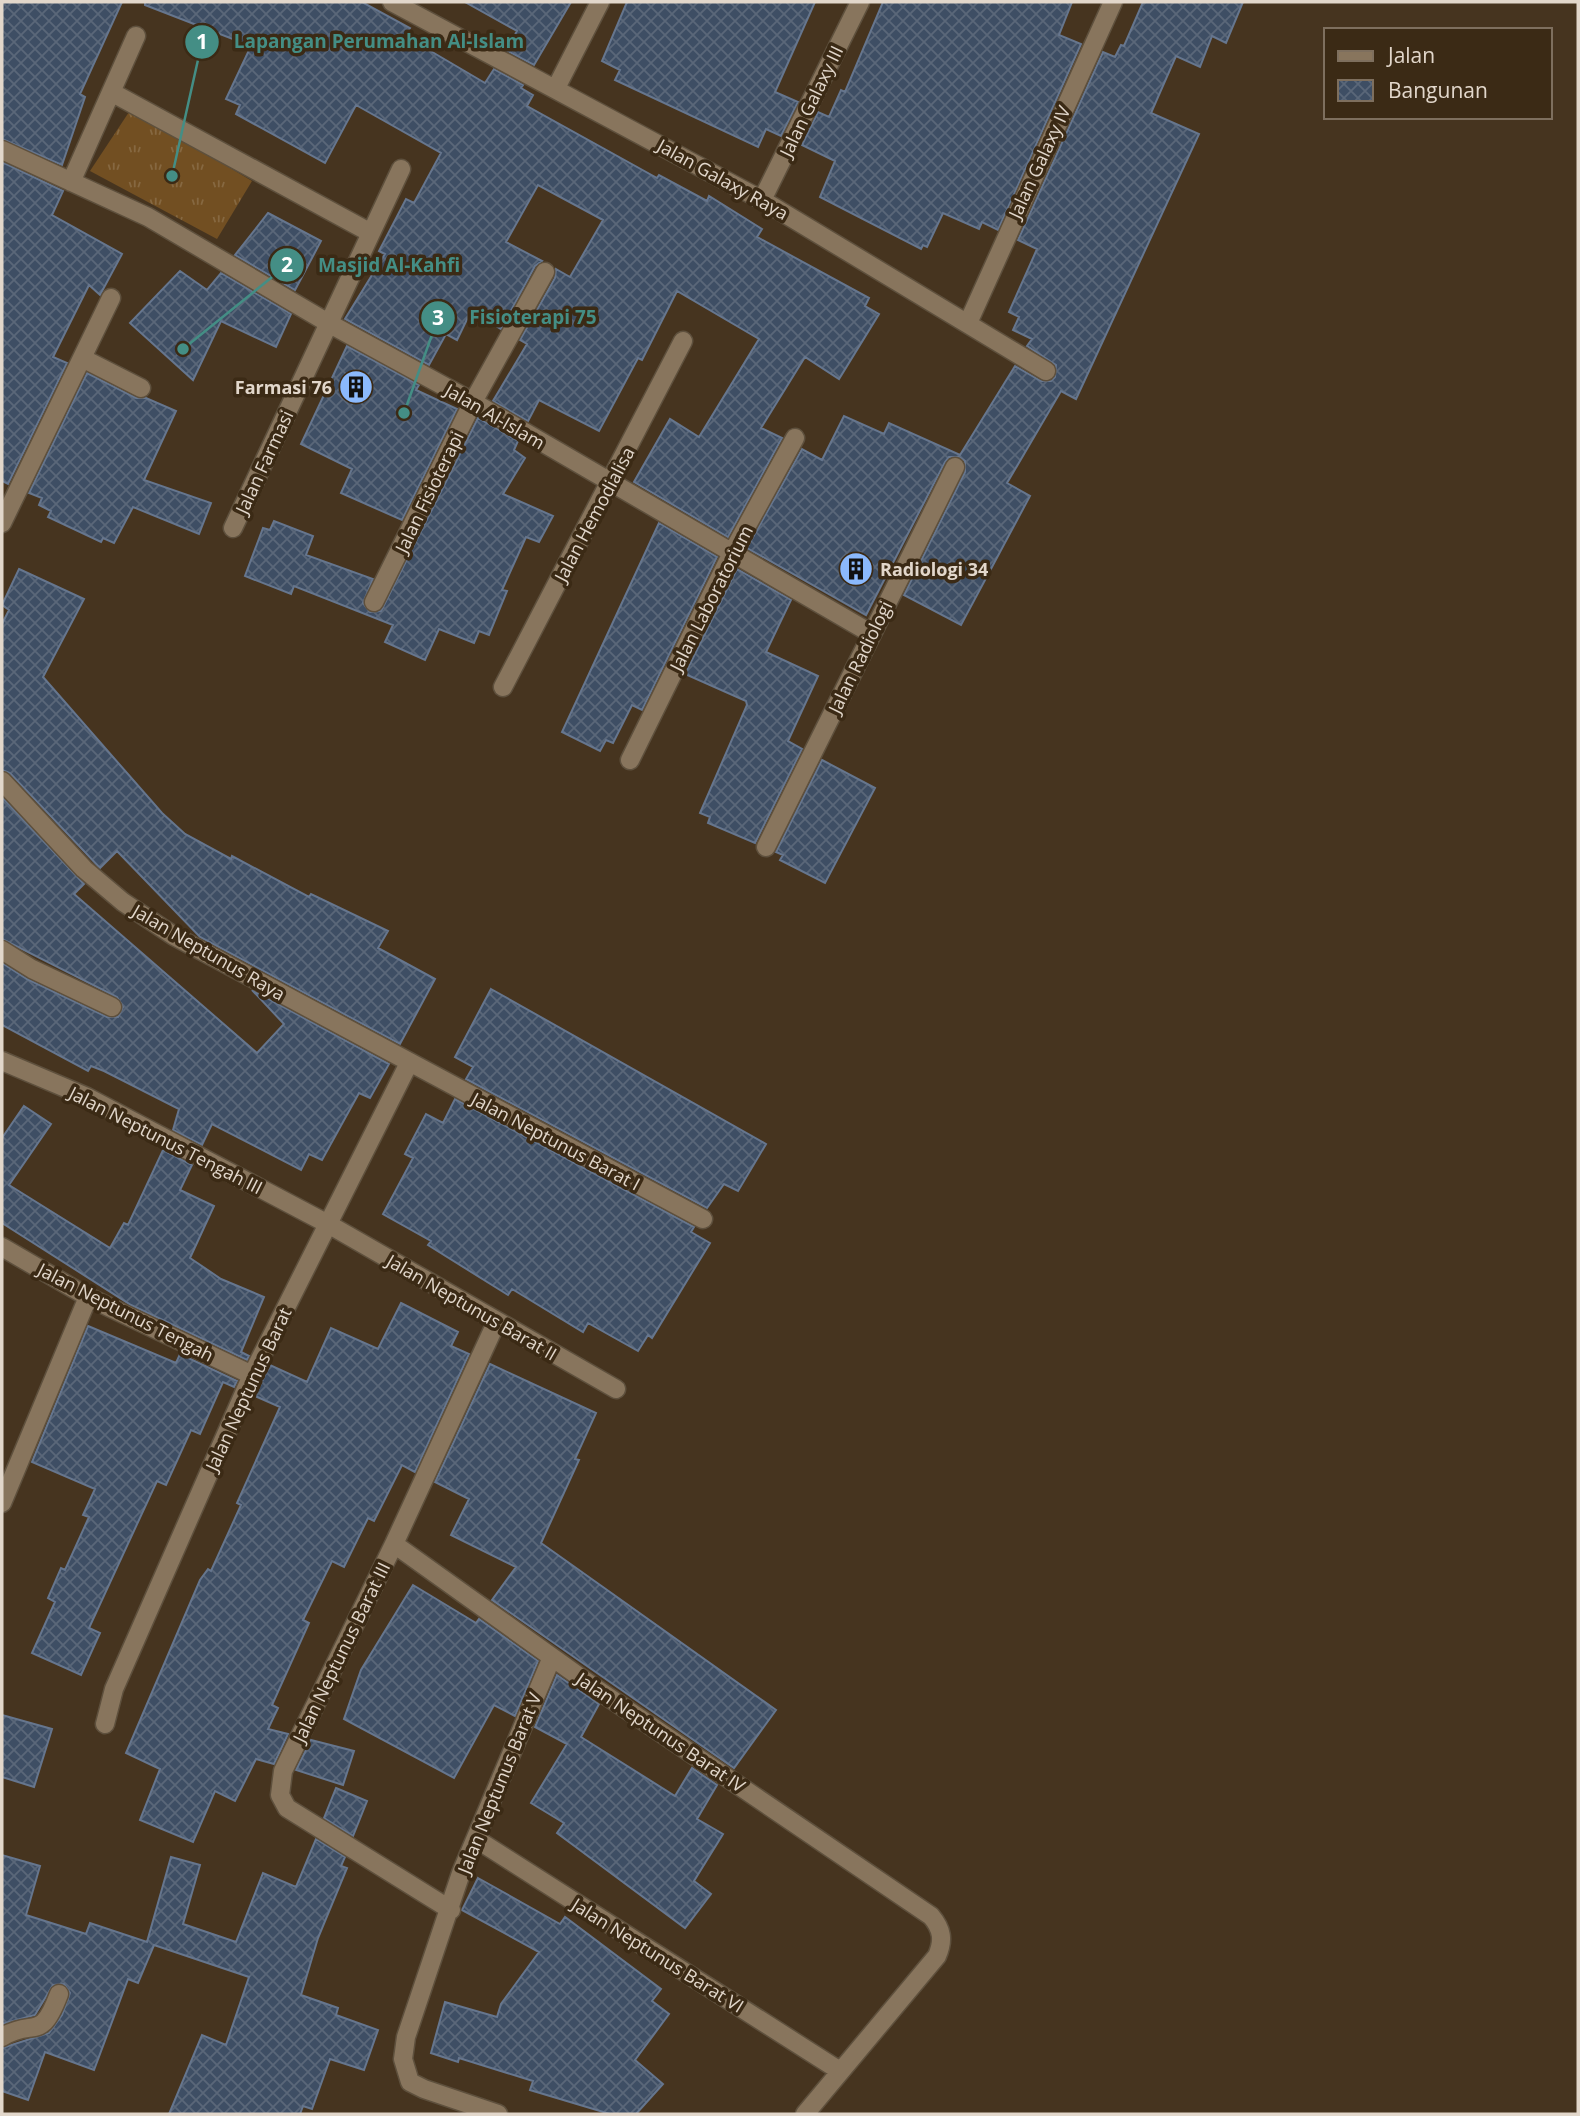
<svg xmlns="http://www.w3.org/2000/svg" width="1580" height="2116" viewBox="0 0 1580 2116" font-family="'Open Sans',sans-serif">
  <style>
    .grass { fill: url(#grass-tufts) }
    .building { fill: url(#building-cross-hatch); stroke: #66768e; stroke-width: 2 }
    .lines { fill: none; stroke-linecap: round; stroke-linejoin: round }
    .lane-casing { stroke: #5e503d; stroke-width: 21 }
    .street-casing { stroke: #5e503d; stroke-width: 21 }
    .lane { stroke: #88755d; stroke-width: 18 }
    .street { stroke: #88755d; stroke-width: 18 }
    .labels { text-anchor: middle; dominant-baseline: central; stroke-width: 7; stroke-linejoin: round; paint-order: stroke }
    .street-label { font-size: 18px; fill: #e2d7cb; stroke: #3b2a15 }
    .poi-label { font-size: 18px; font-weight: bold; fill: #e2d7cb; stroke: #3b2a15; text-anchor: end }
    .leader { fill: none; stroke: #448e85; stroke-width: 2.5 }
    .callout-dot { fill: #448e85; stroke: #3b2a15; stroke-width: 2.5 }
    .mark-label { font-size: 21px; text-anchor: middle; font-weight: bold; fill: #fff }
    .callout-label { font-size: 19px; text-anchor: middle; font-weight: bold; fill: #448e85; stroke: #3b2a15; stroke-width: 7; stroke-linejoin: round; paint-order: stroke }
  </style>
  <defs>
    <pattern id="grass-tufts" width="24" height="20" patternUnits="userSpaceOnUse" patternTransform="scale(1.75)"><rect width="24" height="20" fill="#724f22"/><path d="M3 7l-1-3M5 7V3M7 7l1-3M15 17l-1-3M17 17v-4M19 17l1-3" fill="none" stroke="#866841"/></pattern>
    <pattern id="building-cross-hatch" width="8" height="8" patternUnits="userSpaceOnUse" patternTransform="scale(1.75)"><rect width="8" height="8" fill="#3e4e64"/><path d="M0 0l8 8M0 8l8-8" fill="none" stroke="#5a6779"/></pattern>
  </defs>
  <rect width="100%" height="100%" fill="#46341f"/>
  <!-- grass -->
  <path class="grass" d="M131 109 252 181 217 239 90 171Z"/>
  <!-- building -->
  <path class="building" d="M2 2H122L80 94 85 97 62 165 2 139Z
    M145 2H362L410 28 405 36 485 83 494 69 523 85 521 88 533 95 527 106 657 178 659 175 707 201 709 196 762 229 757 237 869 298 865 306 879 314 839 379 805 357 761 428 782 438 728 537 634 482 670 419 699 437 759 339 677 291 642 360 638 358 599 431 539 400 528 421 493 401 527 344 520 340 555 278 556 269 570 277 603 220 538 185 506 242 542 261 535 266 501 329 471 311 457 340 446 334 429 365 345 319 385 254 379 251 406 199 414 203 441 153 356 105 325 163 236 114 240 105 226 99 251 46 145 5Z
    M465 2H571L534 65 506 50 517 31Z
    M627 2H815L775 92 798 102 781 136 766 129 758 147 615 80 620 70 602 61Z
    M883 2H1072L1059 35 1081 44 998 230 982 222 979 229 943 213 927 247 923 245 921 249 820 197 835 161 802 145 818 112 829 117 841 90 845 92Z
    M1143 2H1243L1226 43 1212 36 1200 67 1176 56 1151 113 1199 134 1076 399 1061 391 1007 483 1030 496 961 625 904 595 965 472V461L959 457H949L945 462 866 615 747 548 802 449 822 460 844 416 884 434 889 423 960 455 1015 366 1041 381H1051L1055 377 1056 365 1027 346 1032 339 1013 330 1019 317 1009 312 1037 249 1018 240 1103 52 1115 57 1121 45 1124 46Z
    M2 162 63 191 52 215 122 254 100 295 89 285 53 357 67 363 8 484 2 481Z
    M268 213 321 241 295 290 235 255Z
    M180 271 207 290 221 273 291 314 276 347 221 321 193 380 130 323Z
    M347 346 419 385 416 390 457 409 402 520 341 493 352 469 301 444Z
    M87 373 136 398H146L176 411 144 480 211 503 199 534 133 507 114 543 103 538 101 542 48 517 51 511 39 505 42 498 29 493Z
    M478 418 518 441 514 450 525 458 503 494 553 516 539 542 526 537 502 590 507 591 489 635 479 631 474 643 439 629 425 660 385 642 393 625 294 586 291 594 245 576 263 528 270 530 274 521 313 536 306 555 373 579 363 603 370 612 381 611Z
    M659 523 717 557 642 710 632 705 613 743 606 740 600 751 562 732Z
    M19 569 84 599 43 677 162 813 185 834 231 859 232 856 309 897 311 894 388 931 378 948 435 979 400 1044 200 937 117 851 100 868 10 773 2 770V624L9 610 2 605Z
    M737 569 791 600 766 652 818 676 788 741 802 749 755 843 708 823 710 817 700 813 747 705 746 701 685 674Z
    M822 760 875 788 825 883 780 860 783 855 776 852Z
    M2 797 84 884 74 894 257 1053 284 1024 252 990 389 1064 370 1098 359 1093 322 1160 309 1154 301 1170 212 1124 202 1145 173 1130 179 1109 104 1071 91 1066 88 1071 2 1025V963L27 979 107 1017H118L123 1007 117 997 2 939Z
    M491 989 766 1144 738 1191 724 1184 707 1208 466 1079 473 1067 455 1057Z
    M455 1099 694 1227 691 1232 710 1243 652 1338 648 1335 638 1351 588 1323 583 1332 512 1289 508 1295 428 1245 431 1241 383 1214 413 1158 405 1154 426 1114 443 1123Z
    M24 1106 51 1124 9 1185 110 1248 124 1223 128 1225 163 1150 192 1165 180 1190 214 1206 190 1258 221 1279 264 1297 241 1352 249 1356 247 1360 131 1305 2 1223V1138Z
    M401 1303 458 1332 451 1346 469 1354 415 1472 402 1465 374 1521 368 1518 344 1567 332 1561 303 1620 309 1623 272 1705 278 1708 268 1729 288 1734 274 1764 256 1759 235 1801 215 1791 193 1842 140 1820 160 1769 126 1753 200 1580 208 1569 211 1571 241 1505 237 1503 280 1407 255 1396 270 1365 307 1382 331 1328 378 1349Z
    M88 1326 176 1363 180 1354 237 1381 234 1387 223 1382 200 1434 191 1430 166 1485 157 1481 89 1628 100 1633 81 1675 32 1653 55 1602 48 1598 61 1568 65 1570 89 1517 83 1515 95 1489 32 1462Z
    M490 1364 596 1413 575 1459 579 1460 541 1543 776 1710 734 1768 492 1600 516 1567 451 1535 469 1499 435 1482Z
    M413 1585 476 1623 479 1619 538 1661 515 1716 494 1705 454 1778 344 1719 361 1670Z
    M557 1675 599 1704 581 1737 675 1796 692 1768 717 1785 697 1819 723 1834 694 1881 711 1894 685 1928 557 1833 564 1823 531 1803 567 1744 535 1727Z
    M2 1715 52 1729 34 1787 2 1777Z
    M311 1740 354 1751 343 1785 296 1770Z
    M336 1788 367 1801 353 1836 324 1818Z
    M316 1839 345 1857 341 1866 347 1868 318 1938 301 1995 338 2008 336 2015 378 2030 364 2070 330 2059 312 2109 303 2106 300 2114H169L202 2035 226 2045 249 1977 154 1945 138 1983 128 1979 94 2070 45 2052 28 2100 2 2091V2048L49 2033 62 2015 70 1993 64 1984 53 1985 35 2015 2 2024V1855L40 1866 26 1915 86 1934 90 1923 147 1942 171 1857 200 1865 183 1924 236 1942 263 1873 296 1887Z
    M478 1878 560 1924 565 1917 661 1989 652 2001 669 2014 635 2060 663 2084 636 2114H610L530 2090 533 2081 459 2058 458 2062 431 2053 445 2002 497 2017 501 2004 539 1952 462 1910Z"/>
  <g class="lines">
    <!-- lane casing -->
    <g class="lane-casing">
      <path id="lane" d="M2 2037C35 2017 40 2044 59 1994"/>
    </g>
    <!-- street casing -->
    <g class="street-casing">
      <path id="street" d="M392 2 762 200 1046 371
        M556 88 600 2
        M111 92 371 233
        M2 150 148 217 330 324 473 402 872 634
        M71 182 136 36
        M762 200 860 2
        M968 323 1113 2
        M82 358 141 388
        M2 523 111 298
        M233 528 401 169
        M374 602 473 402 545 272
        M503 687 683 341
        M630 760 732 553 795 438
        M2 781 84 869 123 902 174 936 703 1219
        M766 847 955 467
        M2 950 32 969 112 1007
        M2 1061 87 1097 328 1224 616 1389
        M2 1247 88 1297 252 1375
        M2 1503 88 1297
        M394 1544 598 1690 931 1916C942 1929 944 1940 937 1956L805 2114
        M105 1724 114 1689 252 1375 409 1063
        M476 1839 840 2071
        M451 1910 287 1808 280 1795 283 1771 394 1544 496 1323
        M498 2114 424 2089 410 2082 403 2059 406 2037 461 1873 552 1657"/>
    </g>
    <!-- lane -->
    <use href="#lane" class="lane"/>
    <!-- street -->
    <use href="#street" class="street"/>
  </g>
  <!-- icons -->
  <defs>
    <g id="building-disc" transform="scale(1.75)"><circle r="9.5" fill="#8bb9fc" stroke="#3b2a15"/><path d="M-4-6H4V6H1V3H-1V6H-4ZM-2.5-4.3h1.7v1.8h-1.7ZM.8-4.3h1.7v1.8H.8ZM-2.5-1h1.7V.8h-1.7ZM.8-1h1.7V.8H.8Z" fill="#111"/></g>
  </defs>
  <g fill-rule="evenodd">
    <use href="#building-disc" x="356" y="387"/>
    <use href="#building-disc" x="856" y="569"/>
  </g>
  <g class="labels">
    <!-- street labels -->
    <g class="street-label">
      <text transform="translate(811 101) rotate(-64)">Jalan Galaxy III</text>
      <text transform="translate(1039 162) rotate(-65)">Jalan Galaxy IV</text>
      <text transform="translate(723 179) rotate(29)">Jalan Galaxy Raya</text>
      <text transform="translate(495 416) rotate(30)">Jalan Al-Islam</text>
      <text transform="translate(264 462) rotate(-65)">Jalan Farmasi</text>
      <text transform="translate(429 492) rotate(-64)">Jalan Fisioterapi</text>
      <text transform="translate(594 514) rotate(-62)">Jalan Hemodialisa</text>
      <text transform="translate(711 598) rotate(-63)">Jalan Laboratorium</text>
      <text transform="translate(860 657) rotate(-64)">Jalan Radiologi</text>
      <text transform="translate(209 952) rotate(30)">Jalan Neptunus Raya</text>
      <text transform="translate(166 1140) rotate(27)">Jalan Neptunus Tengah III</text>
      <text transform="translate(556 1141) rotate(28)">Jalan Neptunus Barat I</text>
      <text transform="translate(472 1307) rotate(30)">Jalan Neptunus Barat II</text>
      <text transform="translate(126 1312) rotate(27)">Jalan Neptunus Tengah</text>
      <text transform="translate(248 1389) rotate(-65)">Jalan Neptunus Barat</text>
      <text transform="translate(341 1652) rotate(-64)">Jalan Neptunus Barat III</text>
      <text transform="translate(661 1732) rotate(34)">Jalan Neptunus Barat IV</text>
      <text transform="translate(499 1783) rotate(-68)">Jalan Neptunus Barat V</text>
      <text transform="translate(658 1955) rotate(32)">Jalan Neptunus Barat VI</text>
    </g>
    <!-- poi labels -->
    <g class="poi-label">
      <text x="332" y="387">Farmasi 76</text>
      <text x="880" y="569" text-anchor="start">Radiologi 34</text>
    </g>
  </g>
  <!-- callouts -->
  <path class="leader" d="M172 176L202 42M183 349L287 265M404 413L438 318"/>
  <g class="callout-dot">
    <circle cx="172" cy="176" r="7"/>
    <circle cx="183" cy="349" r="7"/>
    <circle cx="404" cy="413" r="7"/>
    <circle cx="202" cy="42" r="18"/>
    <circle cx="287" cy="265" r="18"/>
    <circle cx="438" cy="318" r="18"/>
  </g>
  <g class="mark-label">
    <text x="202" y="49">1</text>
    <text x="287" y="272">2</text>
    <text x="438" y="325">3</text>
  </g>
  <g class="callout-label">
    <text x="379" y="48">Lapangan Perumahan Al-Islam</text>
    <text x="389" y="272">Masjid Al-Kahfi</text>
    <text x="533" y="324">Fisioterapi 75</text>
  </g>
  <!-- border -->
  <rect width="1580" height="2116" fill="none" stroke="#e2d7cb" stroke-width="7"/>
  <!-- legend -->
  <rect x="1324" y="28" width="228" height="91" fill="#3b2a15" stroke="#7e6f5e" stroke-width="2"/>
  <rect x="1338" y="51" width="35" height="10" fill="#88755d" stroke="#7e6f5e" stroke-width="2"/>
  <text x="1388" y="63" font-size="21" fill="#e2d7cb">Jalan</text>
  <rect x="1338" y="80" width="35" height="21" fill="url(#building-cross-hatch)" stroke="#7e6f5e" stroke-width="2"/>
  <text x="1388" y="98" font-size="21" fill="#e2d7cb">Bangunan</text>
</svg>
